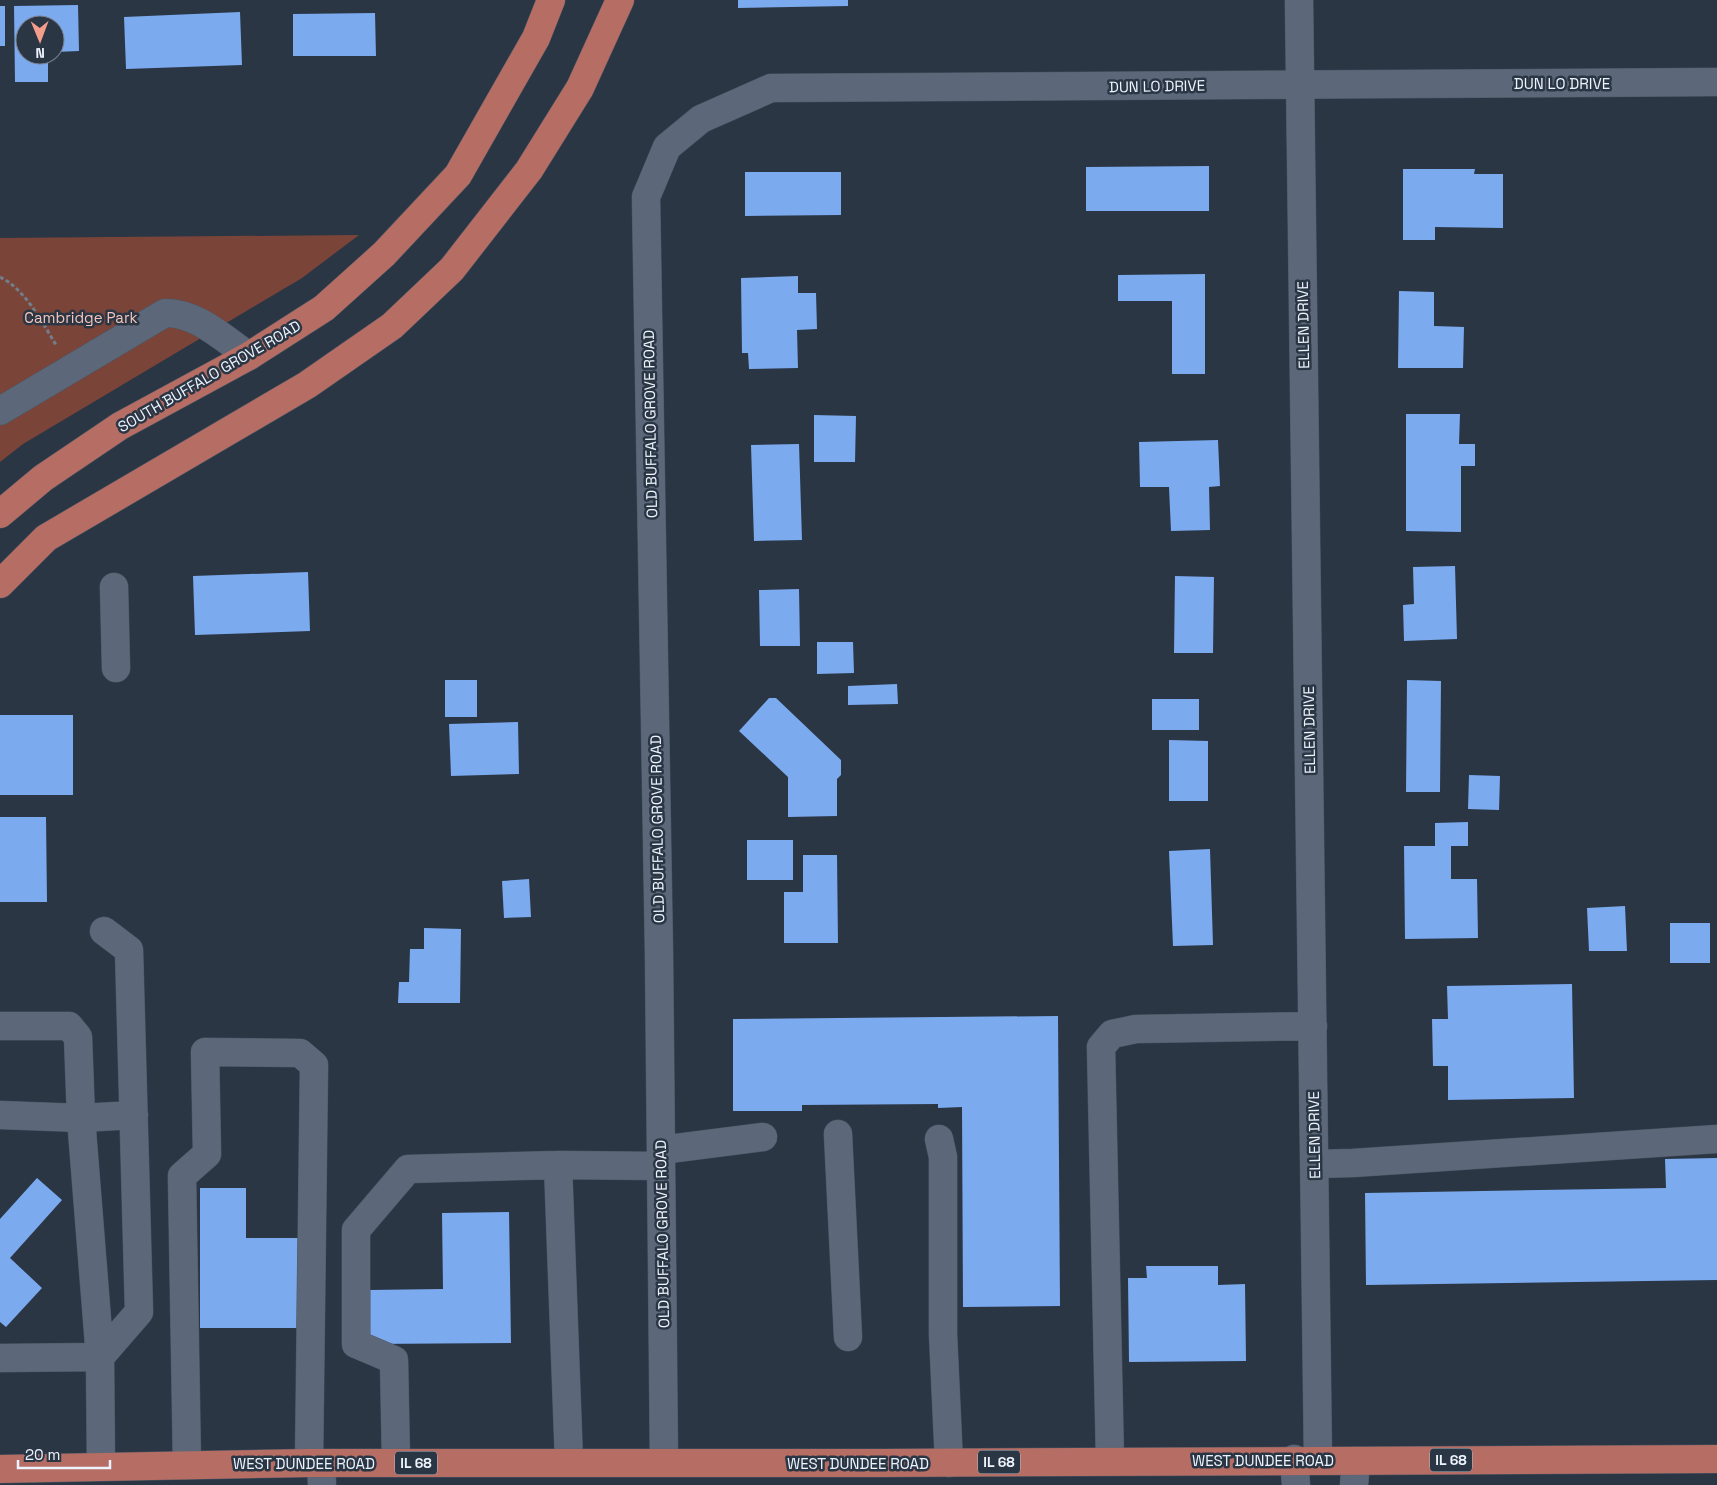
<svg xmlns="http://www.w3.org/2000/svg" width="1717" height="1485" viewBox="0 0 1717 1485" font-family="'Space Grotesk',sans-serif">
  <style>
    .green { fill: #7b4439 }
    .building { fill: #7baaef }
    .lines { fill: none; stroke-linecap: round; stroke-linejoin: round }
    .minor-casing { stroke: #4c5562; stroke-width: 29 }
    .major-casing { stroke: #4c5562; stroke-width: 29 }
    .path { stroke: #747d8a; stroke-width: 3; stroke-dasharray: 4 2.5; stroke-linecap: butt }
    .minor { stroke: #5c6879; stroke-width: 28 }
    .major { stroke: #b56d64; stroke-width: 28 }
    .labels { text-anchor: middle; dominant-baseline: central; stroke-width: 5; stroke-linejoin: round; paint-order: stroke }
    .shield { fill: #2b3645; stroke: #b3bbc6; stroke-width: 1 }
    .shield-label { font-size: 14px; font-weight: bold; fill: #edf4fe }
    .street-label { font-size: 15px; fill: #edf4fe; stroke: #2b3645 }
    .park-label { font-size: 15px; fill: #f5c5ba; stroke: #2b3645 }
  </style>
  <rect width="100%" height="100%" fill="#2b3645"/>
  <!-- green -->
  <path class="green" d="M359 235 302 278 23 444 0 462V238Z"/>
  <!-- building -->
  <path class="building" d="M738 0H848V6L738 8Z
    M78 5 79 51 55 52V25H25V55H48V82H15L14 6Z
    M0 6H5V46H0Z
    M240 12 242 65 126 69 124 17Z
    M375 13 376 56H293V14Z
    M1209 166V211H1086V167Z
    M1403 169H1475L1474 174H1503V228L1435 227V240H1403Z
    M745 172H841V215L745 216Z
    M1205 274V374H1172V301H1118V275Z
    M798 276V293H816L817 329 797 330 798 368 749 369 748 353H742L741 278Z
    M1399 291 1434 292V326L1464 327 1463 368H1398Z
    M1406 414H1460L1459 444H1475V466H1461V532L1406 531Z
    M814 415 856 416 855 462H814Z
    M1218 440 1220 486 1209 487 1210 530 1171 531 1169 487H1140L1139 442Z
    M799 444 802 540 754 541 751 445Z
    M1455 566 1457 639 1404 641 1403 605 1414 604 1413 567Z
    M308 572 310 631 195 635 193 576Z
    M1175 576 1214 577 1213 653H1174Z
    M799 589 800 646H760L759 590Z
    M817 642H853L854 673 817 674Z
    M445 680H477V717H445Z
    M1407 680 1441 681 1440 792H1406Z
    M897 684 898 704 848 705V686Z
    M769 698H776L841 760V775L837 779V816L788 817V777L739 731Z
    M1152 699H1199V730H1152Z
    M0 715H73V795H0Z
    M518 722 519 774 451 776 449 724Z
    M1169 740 1208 741V801H1169Z
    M1469 775 1500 776 1499 810 1468 809Z
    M0 817H46L47 902H0Z
    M1468 822V846H1451V879H1477L1478 938 1405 939 1404 846H1435V823Z
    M747 840H793V880H747Z
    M1210 849 1213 945 1173 946 1169 851Z
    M803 855H837L838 943H784V892H803Z
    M529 879 531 917 504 918 502 881Z
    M1625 906 1627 951H1589L1587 908Z
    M1670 923H1710V963H1670Z
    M424 928 461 929 460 1003H398L399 982H409L410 949H424Z
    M1572 984 1574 1098 1448 1100V1066H1433L1432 1019H1448L1447 986Z
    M1058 1016 1060 1306 963 1307 962 1107 938 1108V1104L802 1105V1111H733V1019Z
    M1717 1158V1280L1366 1285 1365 1193 1666 1188 1665 1159Z
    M37 1178 62 1200 10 1258 42 1288 6 1327 0 1322V1219Z
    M200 1188H246V1238H302V1328H200Z
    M509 1212 511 1343 370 1344 369 1290 443 1289 442 1213Z
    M1146 1266H1218V1285L1245 1284 1246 1361 1129 1362 1128 1278H1147Z"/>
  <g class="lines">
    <!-- minor casing -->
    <g class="minor-casing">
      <path id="minor" d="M1299 0 1318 1460
        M0 411 165 313C196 312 224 339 249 356
        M114 587 116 668
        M0 1026H69L78 1037 81 1118 100 1357
        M0 1115 81 1118 134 1115
        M838 1134 848 1337
        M939 1139 943 1157V1334L949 1463
        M661 1150 763 1137
        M1315 1164 1353 1163 1717 1139
        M100 1357 139 1312 129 950 104 931
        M0 1358 100 1357 101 1466
        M1294 1459 1296 1485
        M1110 1460 1101 1047 1112 1034 1136 1029 1313 1026
        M569 1462 558 1165 661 1166
        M664 1462 659 954 646 197 667 147 701 119 771 88 1717 82
        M321 1463 322 1485
        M396 1463 394 1360 356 1344V1230L408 1169 558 1165
        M187 1465 182 1176 207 1154 205 1052 300 1053 314 1065 309 1463
        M1354 1485 1356 1461"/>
    </g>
    <!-- major casing -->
    <g class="major-casing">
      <path id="major" d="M0 514 43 478 120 426 249 356 324 308 384 254 458 175 536 38 551 0
        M0 584 46 538 307 385 392 326 452 269 529 170 580 88 620 0
        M0 1469 309 1463H881L1717 1459"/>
    </g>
    <!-- path -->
    <path class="path" d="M0 277C25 289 42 322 56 345"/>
    <!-- minor -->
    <use href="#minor" class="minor"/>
    <!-- major -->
    <use href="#major" class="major"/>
  </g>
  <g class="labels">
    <!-- shield labels -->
    <g class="shield">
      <rect x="1430" y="1448.5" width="42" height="23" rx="4"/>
      <rect x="978" y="1450.5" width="42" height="23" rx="4"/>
      <rect x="395" y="1451.5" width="42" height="23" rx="4"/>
    </g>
    <g class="shield-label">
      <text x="1451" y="1460">IL 68</text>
      <text x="999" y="1462">IL 68</text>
      <text x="416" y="1463">IL 68</text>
    </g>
    <!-- street labels -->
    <g class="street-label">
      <text x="1562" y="83">DUN LO DRIVE</text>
      <text transform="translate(1157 86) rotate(-1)">DUN LO DRIVE</text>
      <text transform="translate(1303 325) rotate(-91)">ELLEN DRIVE</text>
      <text transform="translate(209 376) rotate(-30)">SOUTH BUFFALO GROVE ROAD</text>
      <text transform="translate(650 424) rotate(-91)">OLD BUFFALO GROVE ROAD</text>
      <text transform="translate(1309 730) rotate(-91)">ELLEN DRIVE</text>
      <text transform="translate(657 829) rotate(-91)">OLD BUFFALO GROVE ROAD</text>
      <text transform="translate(1314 1135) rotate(-91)">ELLEN DRIVE</text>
      <text transform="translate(662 1234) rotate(-91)">OLD BUFFALO GROVE ROAD</text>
      <text x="1263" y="1460">WEST DUNDEE ROAD</text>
      <text x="304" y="1463">WEST DUNDEE ROAD</text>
      <text x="858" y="1463">WEST DUNDEE ROAD</text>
    </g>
    <!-- park labels -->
    <g class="park-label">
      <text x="81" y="317">Cambridge Park</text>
    </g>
  </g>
  <!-- north arrow -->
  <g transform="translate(40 40) rotate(179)"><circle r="24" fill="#2b3645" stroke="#79828f"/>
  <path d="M0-4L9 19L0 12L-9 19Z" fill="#f49d8b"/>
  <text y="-8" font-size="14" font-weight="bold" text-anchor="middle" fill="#edf4fe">N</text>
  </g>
  <!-- scale -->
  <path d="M18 1460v8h92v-8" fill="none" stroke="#edf4fe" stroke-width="2.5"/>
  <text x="25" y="1460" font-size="15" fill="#edf4fe" stroke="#2b3645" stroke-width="4" paint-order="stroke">20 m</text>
</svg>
